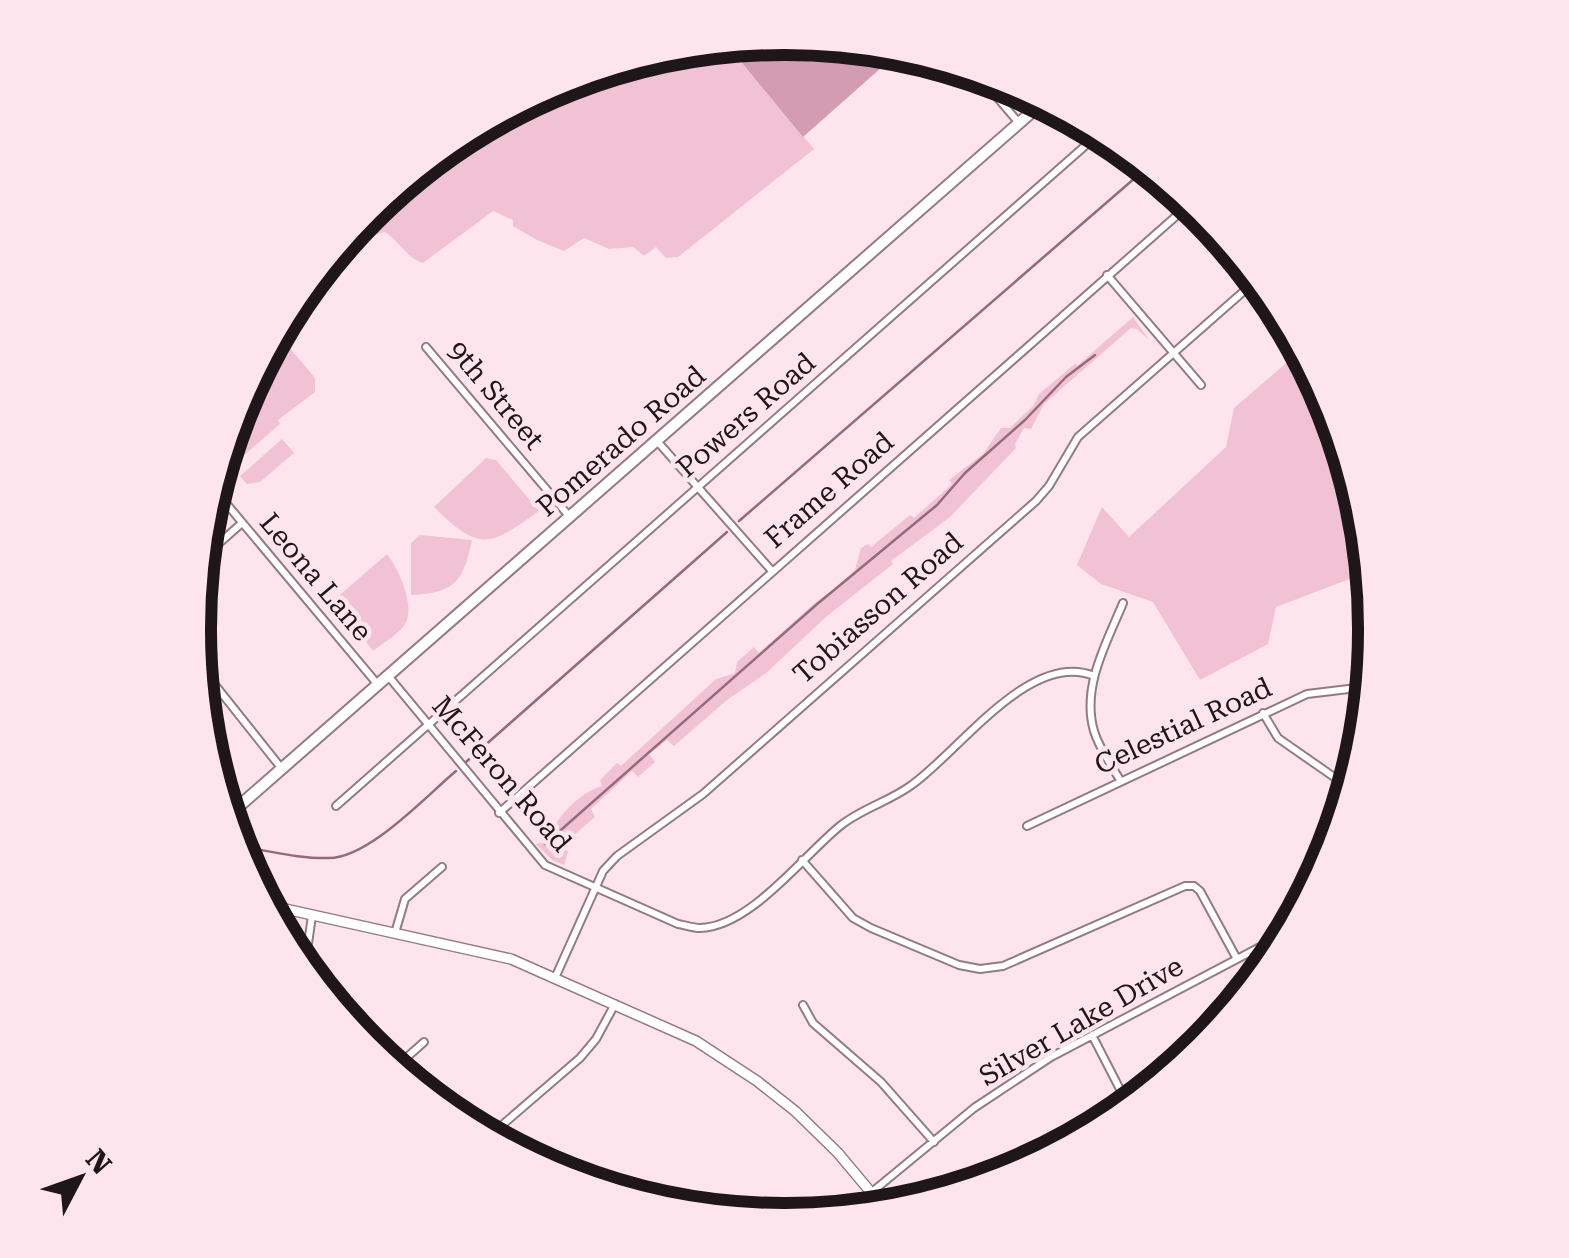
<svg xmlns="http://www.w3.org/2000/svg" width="1569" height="1258" viewBox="0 0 1569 1258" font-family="'Roboto Serif',serif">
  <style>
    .green { fill: #f1c2d3 }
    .forest { fill: #d49cb1 }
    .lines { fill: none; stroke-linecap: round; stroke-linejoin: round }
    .stream { stroke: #946b7b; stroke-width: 2.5 }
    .street-casing { stroke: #927b83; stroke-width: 10 }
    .secondary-casing { stroke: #927b83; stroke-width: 12 }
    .primary-casing { stroke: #927b83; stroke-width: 14 }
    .street { stroke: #fff; stroke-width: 6 }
    .secondary { stroke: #fff; stroke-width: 9 }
    .primary { stroke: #fff; stroke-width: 10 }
    .labels { text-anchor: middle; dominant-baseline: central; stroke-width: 9; stroke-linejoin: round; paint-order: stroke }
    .street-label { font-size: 28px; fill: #1f161a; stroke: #fee4ed }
    .rim { fill: none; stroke: #1f161a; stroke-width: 12 }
  </style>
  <rect width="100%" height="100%" fill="#fee4ed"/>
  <!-- green -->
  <path class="green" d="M785 38 891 59 803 136 814 149 678 257 666 258 656 247 644 256 633 247 609 249 584 238 564 251 537 240 513 226V220L493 211 423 263C408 259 399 241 385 232L369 236 355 249 342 247 367 210 559 82Z
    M1133 317 1149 340 1137 329 1131 328 1044 404 1031 429 1024 428 1015 444 1016 448 950 517 891 561 893 564 827 616 766 673 727 700 674 746 667 740 649 754 655 762 638 777 632 771 591 809 595 817 562 845 568 852 564 865 552 860 536 844 544 842C556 820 577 793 602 786L600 780 617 763 621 766 716 679 735 673 737 662 754 647 759 653 816 602 844 582 855 570 861 548 868 544 871 547 910 515 914 518 952 484 949 480 983 454 1001 428H1010L1033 406 1039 394 1075 364 1078 365Z
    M285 342 315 378V392L278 420 280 424 242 457 235 456 229 449 238 402 240 400 257 406 246 390 273 350Z
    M1298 353 1331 403 1365 573 1276 607 1268 644 1200 680 1153 602 1101 584 1077 565 1102 507 1129 537 1226 447 1234 408Z
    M282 439 294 453 260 482 247 484 240 476Z
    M486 458 496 460 539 511C490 546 480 553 434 507Z
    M420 535 472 540C463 582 455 593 411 595V543Z
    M387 554C398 568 416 606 405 624 399 634 383 643 373 651L334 600Z"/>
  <!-- forest -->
  <path class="forest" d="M785 38 891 59 803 137 730 48Z"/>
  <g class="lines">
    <!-- stream -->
    <path class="stream" d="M739 521 1143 171
      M466 762 727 532
      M545 844 816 605 937 505 965 473 1025 420 1066 377 1095 355
      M236 846C266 850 299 859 329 858 369 858 426 796 456 771"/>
    <!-- street casing -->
    <g class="street-casing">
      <path id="street" d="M979 76 1019 123
        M1107 275 1201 385
        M426 347 569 516
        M657 441 772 571
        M220 496 379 686
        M208 553 242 523
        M200 666 282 769
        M389 677 545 865 678 924C685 925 693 928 700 928 750 927 803 856 840 826 862 808 891 801 913 784 961 749 1031 650 1094 676
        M1263 713 1278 738 1344 784
        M1120 780C1111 765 1099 748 1094 731 1081 687 1107 642 1123 603
        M336 806 1094 138
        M499 813 1191 203
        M1027 826 1307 694 1365 687
        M802 860 853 918 871 928 959 965 980 969 1003 966 1185 886H1194L1200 891 1237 959
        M395 933 405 899 442 867
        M306 957 312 916
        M555 978 603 871 617 856 703 794 1036 501 1049 486 1078 437 1252 284
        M803 1005 813 1023 881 1082 934 1142
        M356 1032 372 1051
        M1092 1035 1125 1099
        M396 1067 424 1042
        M494 1132 580 1058 596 1039 615 1004
        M872 1192 974 1108 1051 1057 1275 939"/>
    </g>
    <!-- secondary casing -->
    <g class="secondary-casing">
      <path id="secondary" d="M272 906 511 959 696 1041 757 1081 795 1111 838 1153 879 1202
        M855 1206 872 1192"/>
    </g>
    <!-- primary casing -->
    <g class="primary-casing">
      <path id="primary" d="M230 814 1042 103"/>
    </g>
    <!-- street -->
    <use href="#street" class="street"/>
    <!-- secondary -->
    <use href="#secondary" class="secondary"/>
    <!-- primary -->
    <use href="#primary" class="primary"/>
  </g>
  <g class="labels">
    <!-- street labels -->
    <g class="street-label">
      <text transform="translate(496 395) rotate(50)">9th Street</text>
      <text transform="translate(746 415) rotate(-41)">Powers Road</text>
      <text transform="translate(621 441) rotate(-41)">Pomerado Road</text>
      <text transform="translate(829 490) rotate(-41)">Frame Road</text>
      <text transform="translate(316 577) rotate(50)">Leona Lane</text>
      <text transform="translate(878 608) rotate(-41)">Tobiasson Road</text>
      <text transform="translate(1183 726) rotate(-25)">Celestial Road</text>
      <text transform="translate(502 774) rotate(49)">McFeron Road</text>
      <text transform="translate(1081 1021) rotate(-30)">Silver Lake Drive</text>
    </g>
  </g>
  <!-- crop -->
  <path d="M0 0H1569V1258H0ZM784 55H785A573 573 0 0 1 1358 628V630A573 573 0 0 1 785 1203H784A573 573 0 0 1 211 630V628A573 573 0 0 1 784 55Z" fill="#fee4ed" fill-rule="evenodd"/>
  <path class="rim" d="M784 55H785A573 573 0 0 1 1358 628V630A573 573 0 0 1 785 1203H784A573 573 0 0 1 211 630V628A573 573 0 0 1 784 55Z"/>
  <!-- north arrow -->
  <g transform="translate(80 1178) rotate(49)" stroke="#fee4ed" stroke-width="8" paint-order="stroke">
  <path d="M0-8L18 38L0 25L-18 38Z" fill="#1f161a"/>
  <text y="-15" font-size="28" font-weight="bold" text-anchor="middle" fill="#1f161a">N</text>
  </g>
</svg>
